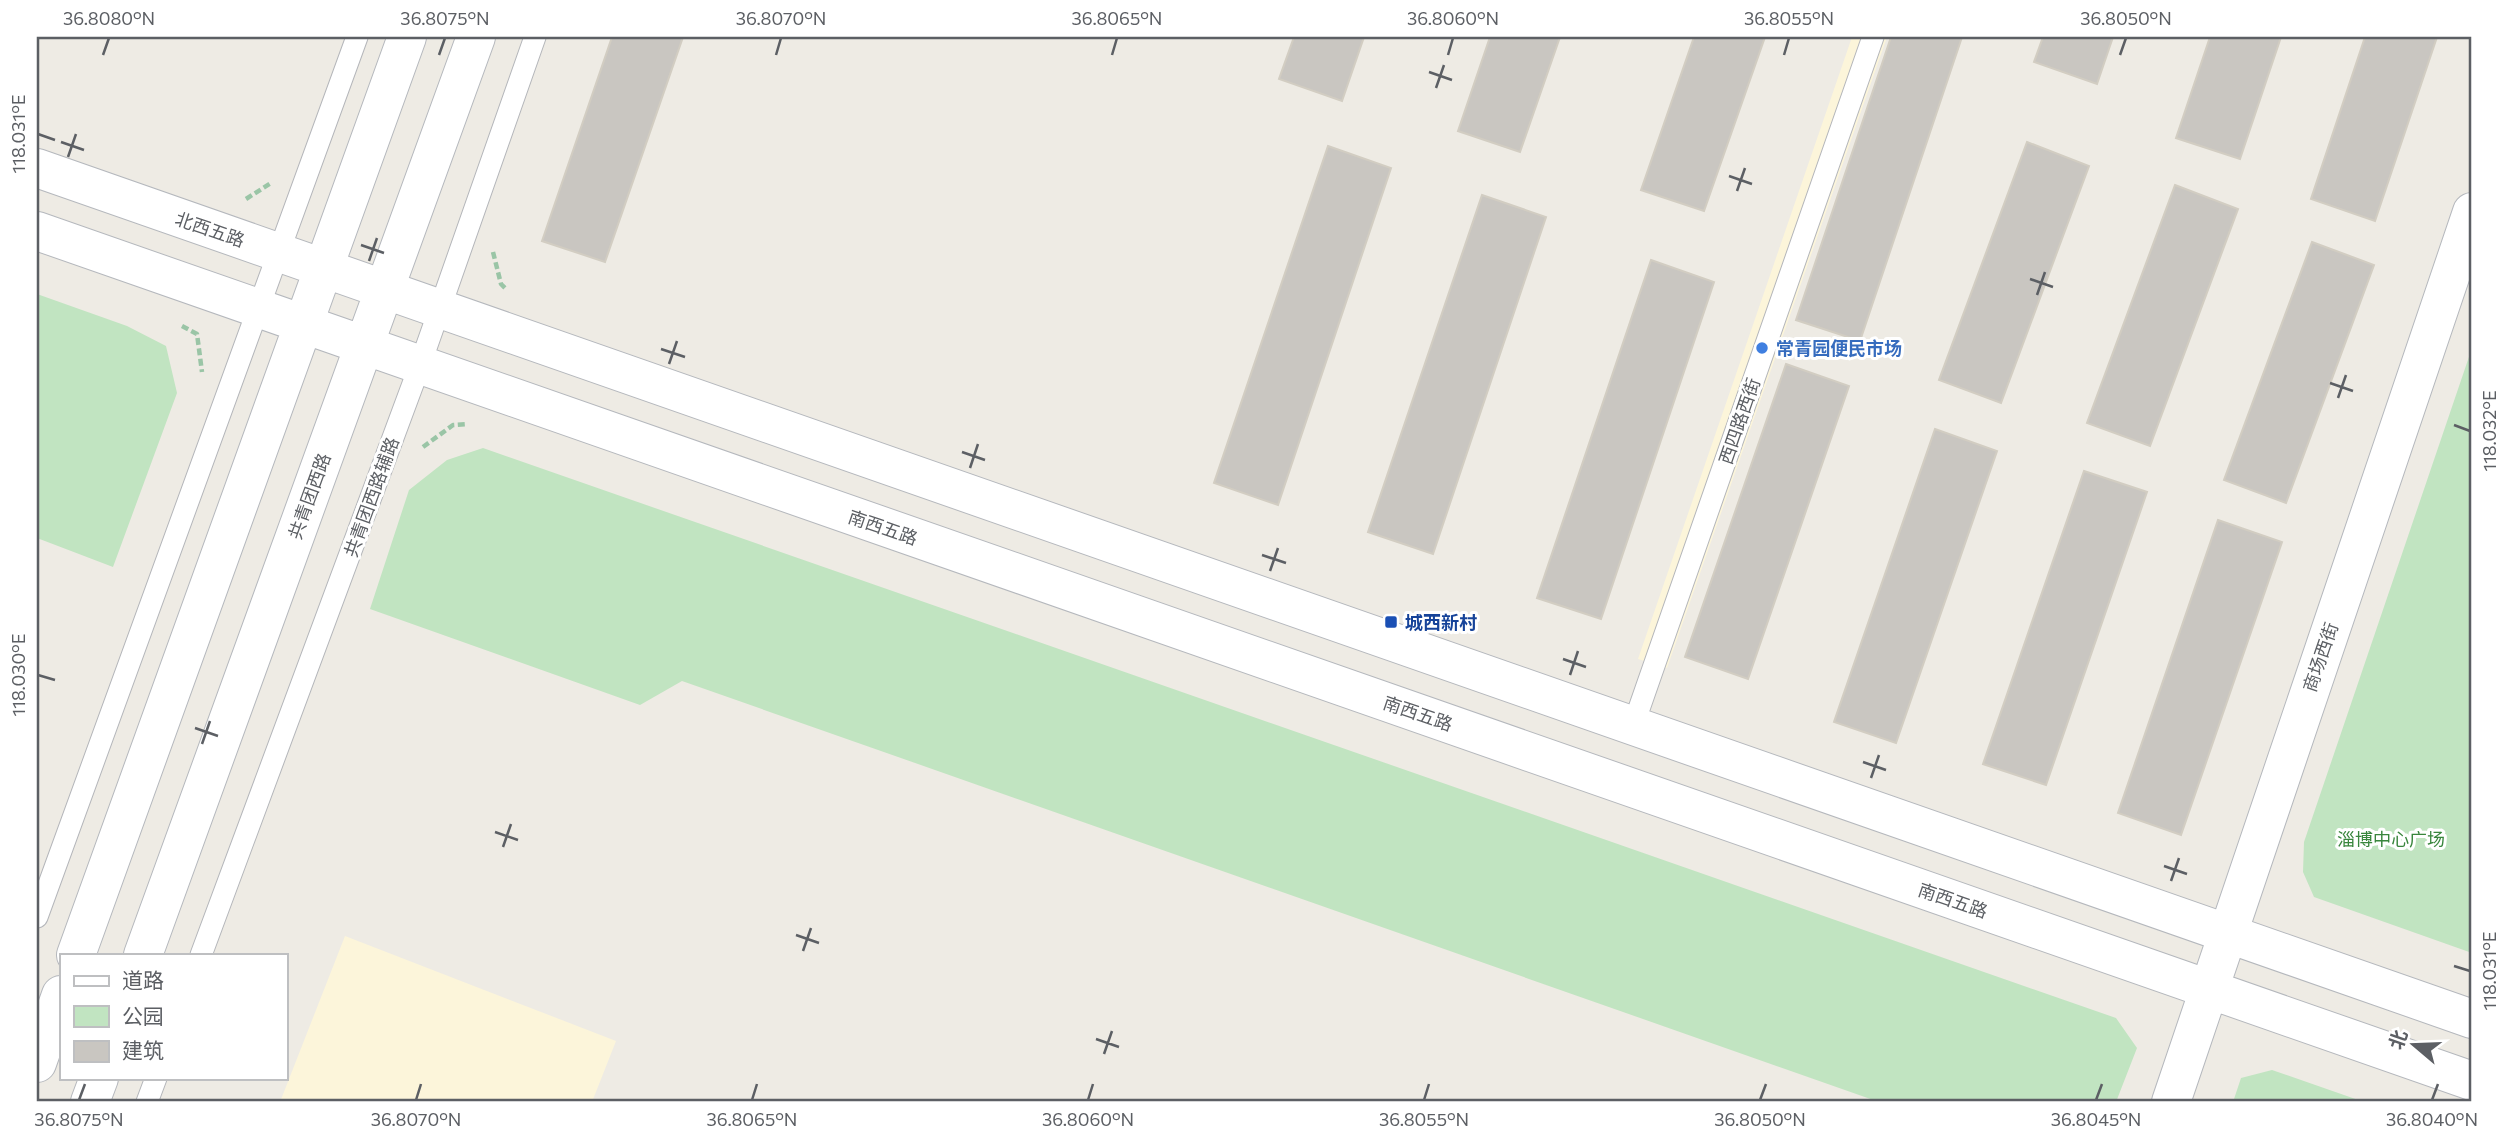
<svg xmlns="http://www.w3.org/2000/svg" width="2509" height="1139" viewBox="0 0 2509 1139" font-family="Commissioner,'Noto Sans SC',sans-serif">
  <style>
    .commercial { fill: #fcf5da }
    .green { fill: #c1e4c1 }
    .building { fill: #c9c6c1; stroke: #d2cdc2; stroke-width: 2 }
    .lines { fill: none; stroke-linecap: round; stroke-linejoin: round }
    .lane-casing { stroke: #b4b6ba; stroke-width: 23 }
    .secondary-casing { stroke: #b5b8bd; stroke-width: 40 }
    .path { stroke: #9ac5a6; stroke-width: 4.5; stroke-dasharray: 7 3.5; stroke-linecap: butt }
    .lane { stroke: #fff; stroke-width: 21 }
    .secondary { stroke: #fff; stroke-width: 38 }
    .ticks { fill: none; stroke: #5c5f64; stroke-width: 2.5 }
    .shop-dot { fill: #3f7fe0; stroke: #fff; stroke-width: 2.5 }
    .transit-dot { fill: #1a4fb4; stroke: #fff; stroke-width: 2.5 }
    .labels { text-anchor: middle; dominant-baseline: central; stroke-width: 6; stroke-linejoin: round; paint-order: stroke }
    .street-label { font-size: 18px; fill: #5c5f64; stroke: #fff }
    .shop-label { font-size: 18px; font-weight: bold; fill: #366cbe; stroke: #fff; text-anchor: start }
    .transit-label { font-size: 18px; font-weight: bold; fill: #164399; stroke: #fff; text-anchor: start }
    .park-label { font-size: 18px; fill: #39863d; stroke: #fff }
    .neatline { fill: none; stroke: #5c5f64; stroke-width: 2.5 }
    .ticks-label { font-size: 18px; text-anchor: middle; fill: #5c5f64 }
  </style>
  <rect width="100%" height="100%" fill="#eeebe4"/>
  <!-- commercial -->
  <path class="commercial" d="M1852 37H1887L1667 668 1638 659Z
    M345 936 616 1041 592 1102H280Z"/>
  <!-- green -->
  <path class="green" d="M37 294 127 326 166 346 177 393 113 567 37 538Z
    M2472 348V953L2314 897 2303 872 2304 842Z
    M483 448 2116 1018 2137 1048 2116 1102H1879L682 681 640 705 370 609 409 490 447 460Z
    M2272 1070 2364 1102H2233L2241 1078Z"/>
  <!-- building -->
  <path class="building" d="M612 37H683L605 262 542 241Z
    M1294 37H1364L1342 101 1279 79Z
    M1490 37H1560L1520 152 1458 131Z
    M1694 37H1765L1704 211 1641 190Z
    M1891 37H1962L1860 341 1796 320Z
    M2043 37H2113L2097 84 2034 62Z
    M2210 37H2281L2240 159 2176 138Z
    M2365 37H2437L2375 221 2311 199Z
    M2027 142 2089 166 2001 403 1939 380Z
    M1328 146 1391 168 1278 505 1214 483Z
    M2175 185 2238 209 2150 446 2087 423Z
    M1482 195 1546 217 1433 554 1368 532Z
    M2312 242 2374 265 2286 503 2224 480Z
    M1651 260 1714 282 1601 619 1537 598Z
    M1786 364 1849 386 1748 679 1685 657Z
    M1935 429 1997 451 1896 743 1834 722Z
    M2084 471 2147 492 2046 785 1983 764Z
    M2218 520 2282 542 2181 835 2118 813Z"/>
  <g class="lines">
    <!-- lane casing -->
    <g class="lane-casing">
      <path id="lane" d="M1633 726 1873 37
        M37 917 357 37
        M201 955 420 365 535 37
        M147 1102 156 1078"/>
    </g>
    <!-- secondary casing -->
    <g class="secondary-casing">
      <path id="secondary" d="M37 168 2472 1019
        M37 231 2472 1081
        M76 955 407 37
        M143 955 476 37
        M37 1063 61 995
        M90 1102 99 1078
        M2171 1102 2472 212"/>
    </g>
    <!-- path -->
    <path class="path" d="M246 199 271 183
      M493 252 501 284 506 289
      M182 326 197 334 202 372
      M423 447 453 425 467 424"/>
    <!-- lane -->
    <use href="#lane" class="lane"/>
    <!-- secondary -->
    <use href="#secondary" class="secondary"/>
  </g>
  <!-- ticks -->
  <path class="ticks" d="M103 55 109 38M439 55 445 38M776 55 781 38M1112 55 1117 38M1448 55 1453 38M1784 55 1789 38M2120 55 2126 38M1429 72 1452 80M1436 88 1444 65M38 134 55 140M61 142 84 150M68 157 76 134M1729 176 1752 184M1737 191 1745 168M361 245 384 253M369 261 377 238M2030 279 2053 287M2037 295 2045 272M661 349 685 357M669 364 677 341M2330 383 2353 391M2338 398 2346 375M2454 425 2470 431M962 452 985 460M970 468 978 444M1262 555 1286 563M1270 571 1278 548M1563 659 1586 667M38 675 55 680M1570 675 1578 651M195 728 218 736M202 744 210 721M1863 762 1886 770M1871 778 1879 755M495 832 518 840M503 847 511 824M2164 866 2187 874M2171 881 2179 858M796 935 819 943M803 951 811 928M2454 966 2470 971M1096 1039 1119 1047M1104 1054 1112 1031M79 1100 85 1084M416 1100 421 1084M752 1100 757 1084M1088 1100 1093 1084M1424 1100 1429 1084M1760 1100 1766 1084M2096 1100 2102 1084M2432 1100 2438 1084"/>
  <!-- markers -->
  <circle class="shop-dot" cx="1762" cy="348" r="7"/>
  <rect class="transit-dot" x="1384" y="615" width="14" height="14" rx="3.5"/>
  <g class="labels">
    <!-- street labels -->
    <g class="street-label">
      <text transform="translate(210 229) rotate(19)">北西五路</text>
      <text transform="translate(1739 421) rotate(-71)">西四路西街</text>
      <text transform="translate(309 496) rotate(-70)">共青团西路</text>
      <text transform="translate(371 497) rotate(-70)">共青团西路辅路</text>
      <text transform="translate(883 527) rotate(19)">南西五路</text>
      <text transform="translate(2320 657) rotate(-71)">商场西街</text>
      <text transform="translate(1418 713) rotate(19)">南西五路</text>
      <text transform="translate(1953 900) rotate(19)">南西五路</text>
    </g>
    <!-- shop labels -->
    <g class="shop-label">
      <text x="1776" y="348">常青园便民市场</text>
    </g>
    <!-- transit labels -->
    <g class="transit-label">
      <text x="1405" y="622">城西新村</text>
    </g>
    <!-- park labels -->
    <g class="park-label">
      <text x="2391" y="839">淄博中心广场</text>
    </g>
  </g>
  <!-- border -->
  <rect width="2509" height="1139" fill="none" stroke="#ffffff" stroke-width="77"/>
  <!-- legend -->
  <rect x="60" y="954" width="228" height="126" fill="#ffffff" stroke="#bebfc1" stroke-width="2"/>
  <rect x="74" y="976" width="35" height="10" fill="#ffffff" stroke="#bebfc1" stroke-width="2"/>
  <text x="122" y="988" font-size="21" fill="#5c5f64">道路</text>
  <rect x="74" y="1006" width="35" height="21" fill="#c1e4c1" stroke="#bebfc1" stroke-width="2"/>
  <text x="122" y="1024" font-size="21" fill="#5c5f64">公园</text>
  <rect x="74" y="1041" width="35" height="21" fill="#c9c6c1" stroke="#bebfc1" stroke-width="2"/>
  <text x="122" y="1058" font-size="21" fill="#5c5f64">建筑</text>
  <!-- north arrow -->
  <g transform="translate(2414 1045) rotate(289)" stroke="#ffffff" stroke-width="5" paint-order="stroke">
  <path d="M0-5L12 26L0 18L-12 26Z" fill="#5c5f64"/>
  <text y="-10" font-size="19" font-weight="bold" text-anchor="middle" fill="#5c5f64">北</text>
  </g>
  <rect x="38" y="38" width="2432" height="1062" class="neatline"/>
  <g class="ticks-label">
    <text x="109" y="25">36.8080°N</text>
    <text x="445" y="25">36.8075°N</text>
    <text x="781" y="25">36.8070°N</text>
    <text x="1117" y="25">36.8065°N</text>
    <text x="1453" y="25">36.8060°N</text>
    <text x="1789" y="25">36.8055°N</text>
    <text x="2126" y="25">36.8050°N</text>
    <text transform="translate(19 134) rotate(-90)" y="6">118.031°E</text>
    <text transform="translate(2490 431) rotate(-90)" y="6">118.032°E</text>
    <text transform="translate(19 675) rotate(-90)" y="6">118.030°E</text>
    <text transform="translate(2490 971) rotate(-90)" y="6">118.031°E</text>
    <text x="79" y="1126">36.8075°N</text>
    <text x="416" y="1126">36.8070°N</text>
    <text x="752" y="1126">36.8065°N</text>
    <text x="1088" y="1126">36.8060°N</text>
    <text x="1424" y="1126">36.8055°N</text>
    <text x="1760" y="1126">36.8050°N</text>
    <text x="2096" y="1126">36.8045°N</text>
    <text x="2432" y="1126">36.8040°N</text>
  </g>
</svg>
